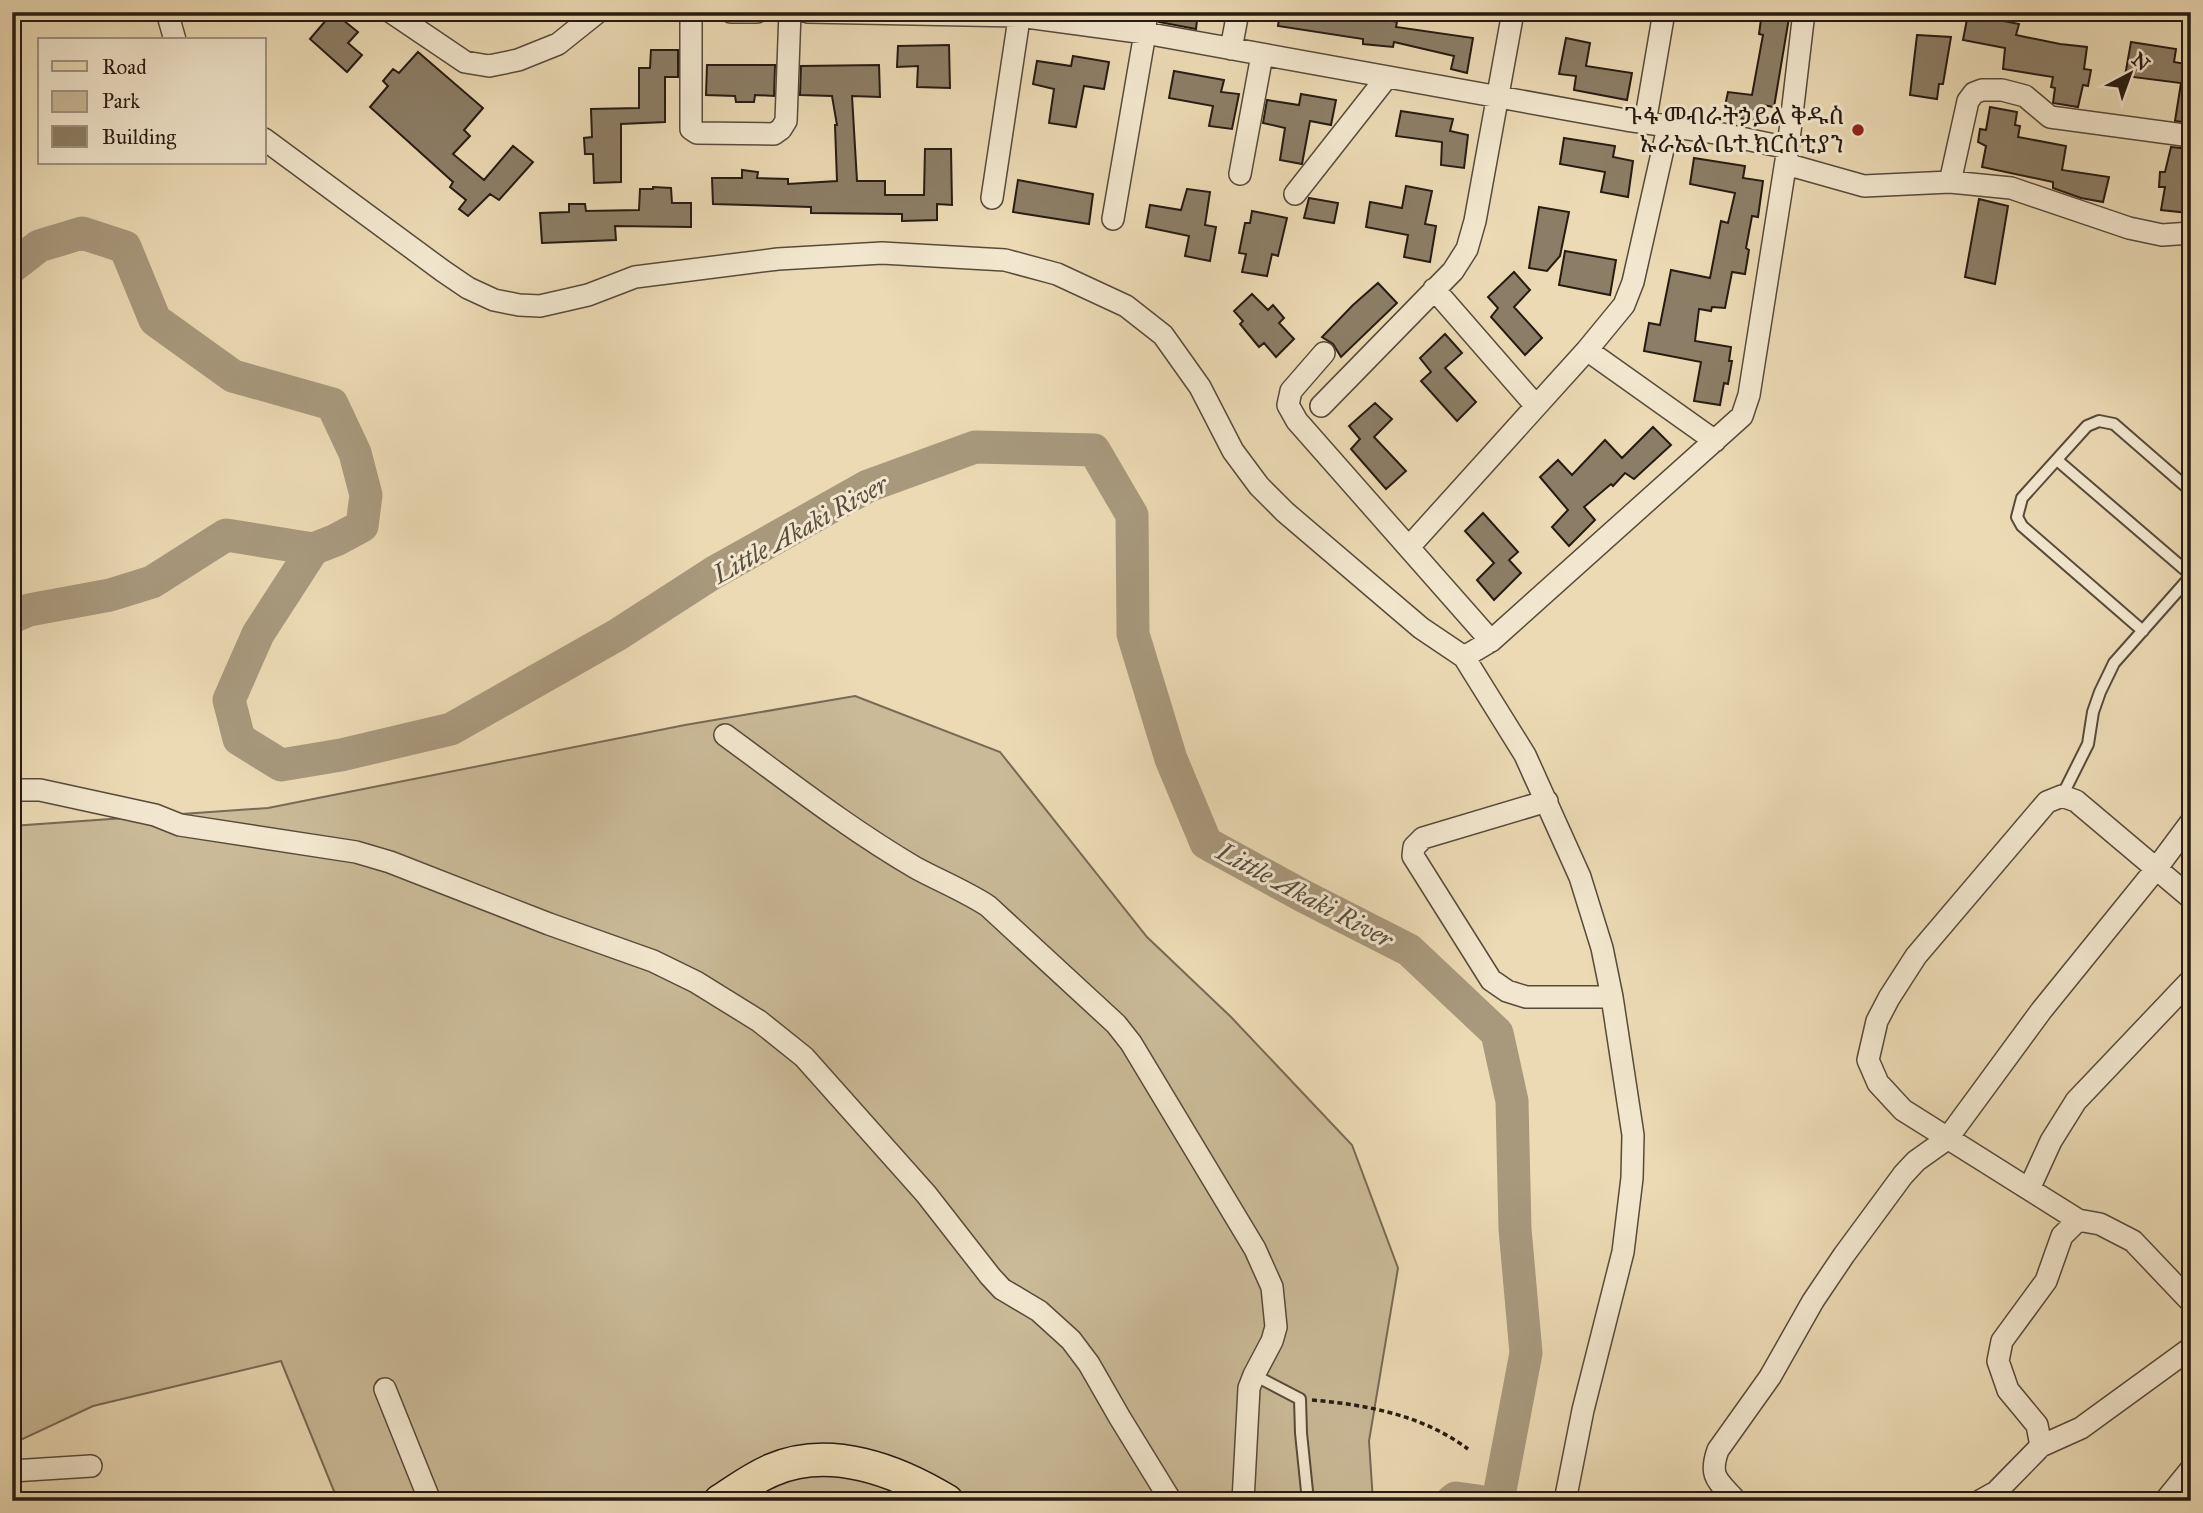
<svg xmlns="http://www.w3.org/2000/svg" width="2203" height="1513" viewBox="0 0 2203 1513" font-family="'IM FELL Great Primer','Noto Serif Ethiopic',serif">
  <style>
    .green { fill: #caba98; stroke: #786a55; stroke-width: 2 }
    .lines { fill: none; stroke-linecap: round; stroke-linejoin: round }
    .river { stroke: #a8997d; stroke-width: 33 }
    .building { fill: #8c7e66; stroke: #261b12; stroke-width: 2 }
    .lane-casing { stroke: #574b3a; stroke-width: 14 }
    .street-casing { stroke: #574b3a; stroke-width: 24 }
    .primary-casing { stroke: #261b12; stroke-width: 35 }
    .path { stroke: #261b12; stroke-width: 3.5; stroke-dasharray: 5 3.5; stroke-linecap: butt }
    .lane { stroke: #f2e7ce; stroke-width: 10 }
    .street { stroke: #f2e7ce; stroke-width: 21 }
    .primary { stroke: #ebdab4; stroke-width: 32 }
    .poi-dot { fill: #8f2418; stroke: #f2e7ce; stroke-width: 2.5 }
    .labels { text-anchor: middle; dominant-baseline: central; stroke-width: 6; stroke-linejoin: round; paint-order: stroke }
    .poi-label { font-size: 24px; fill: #261b12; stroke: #f2e7ce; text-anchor: end }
    .water-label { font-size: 26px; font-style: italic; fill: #5a4d3d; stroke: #f2e7ce }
  </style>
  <rect width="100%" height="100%" fill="#ebdab4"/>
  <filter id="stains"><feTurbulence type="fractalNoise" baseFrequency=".00286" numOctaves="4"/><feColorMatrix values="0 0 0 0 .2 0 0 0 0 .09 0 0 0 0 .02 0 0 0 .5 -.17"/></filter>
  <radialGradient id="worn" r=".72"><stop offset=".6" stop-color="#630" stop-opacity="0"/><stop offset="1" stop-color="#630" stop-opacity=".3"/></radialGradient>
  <!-- green -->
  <path class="green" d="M855 696 1000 752 1147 937 1231 1017 1352 1145 1398 1268 1369 1441 1373 1501H338L281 1361 93 1406 12 1444V826L268 808 685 725Z"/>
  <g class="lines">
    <!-- river -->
    <path class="river" d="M12 267 39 246 82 233 125 247 155 320 233 376 332 404 355 453 366 495 362 526 336 540 313 549 258 634 229 700 239 739 281 765 341 755 451 729 617 635 713 573 868 486 975 447 1094 450 1132 515 1133 634 1171 759 1206 843 1305 897 1409 950 1497 1033 1512 1101 1515 1229 1526 1353 1498 1501
      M12 617 29 610 110 595 152 582 226 535 313 549
      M1452 1501 1456 1498 1478 1501"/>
  </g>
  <!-- building -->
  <path class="building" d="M333 12 358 32 348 43 362 55 347 72 310 39Z
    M1159 12H1198L1196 29 1159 22Z
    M1280 12H1378V17L1397 22 1396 27 1473 38 1467 73 1451 69 1454 56 1394 42 1393 47 1363 44V39L1278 26Z
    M1762 12H1790L1774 107 1762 105 1760 122 1723 115 1728 92 1752 95 1763 35 1759 34Z
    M1968 14 2019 24 2016 35 2060 44 2087 47 2084 69 2091 70 2088 86 2083 85 2078 107 2053 103 2055 88 2051 87 2053 77 2003 69 2005 48 1963 40Z
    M1917 35 1951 37 1943 84H1939L1937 99 1910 95Z
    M1566 38 1590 43 1586 66 1632 73 1627 100 1574 90 1576 76 1559 74Z
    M2131 42 2176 49 2174 62 2191 65V123L2175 121 2181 83 2125 76Z
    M949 45 950 88 917 87 918 66 897 67 898 46Z
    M651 50H678V77H665V122L621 124V182L594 183 593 154H585L584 138 592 137 591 109 639 108V68H650Z
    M418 52 483 108 464 130 470 136 453 154 484 180 513 146 533 162 499 200 490 194 468 216 459 209 466 200 450 187 453 182 370 107 388 86 383 81 393 69 399 73Z
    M1073 56 1109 62 1104 89 1084 86 1076 127 1049 123 1054 89 1033 84 1037 61 1071 66Z
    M707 65H775L774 96 755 95 754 102H736L735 96 706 95Z
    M879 65 880 97 852 96 857 181H885V195H924L925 149H951L952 205 937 204V220L902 221V214L811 213V207L713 204 712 178H742V170L758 172 757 178 788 179V184L837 181 835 125H837L832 96 800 95 801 66Z
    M1174 71 1224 80 1221 92 1239 94 1232 129 1209 126 1213 106 1169 98Z
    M1301 94 1336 100 1331 125 1310 121 1302 164 1280 160 1285 128 1263 123 1267 100 1299 105Z
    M1990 107 2017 112 2015 125 2020 126 2018 137 2066 146 2062 170 2109 177 2103 202 2081 198 2053 188V182L1982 167 1986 146 1978 142 1980 129 1986 130Z
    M1401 111 1453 119 1450 131 1468 135 1464 168 1441 165 1442 142 1396 136Z
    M1564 138 1615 146 1613 157 1633 161 1628 197 1601 192 1605 172 1560 164Z
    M2171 147 2191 149V203L2188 213 2161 210 2165 187H2159L2160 172H2165Z
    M1694 158 1745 166 1743 178 1763 181 1758 217 1752 216 1746 248 1749 250 1745 274 1732 272 1725 308 1712 307 1711 311 1699 309 1695 341 1731 347 1729 361H1732L1728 384 1724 383 1720 405 1694 401 1701 362 1644 351 1649 323 1660 325 1671 270 1710 278 1721 221 1728 223 1735 193 1690 184Z
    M1018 180 1093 194 1089 224 1013 212Z
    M1406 186 1432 191 1425 224 1436 226 1430 262 1404 257 1408 235 1366 227 1370 202 1402 208Z
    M653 187 671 188 672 203H691V227L615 226 616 240 542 243 540 213 569 212V204H585L586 211 639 210 640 189H653Z
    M1187 189 1210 192 1205 225 1216 227 1210 261 1185 256 1189 236 1146 227 1150 205 1181 210Z
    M1309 198 1338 203 1334 223 1304 218Z
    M1979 199 2008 206 1995 284 1965 277Z
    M1539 207 1569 212 1560 256 1547 271 1529 268Z
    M1252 211 1287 218 1278 256 1272 254 1267 276 1242 272 1246 254 1239 253 1245 223H1250Z
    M1565 251 1616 260 1610 295 1559 285Z
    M1514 272 1530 290 1514 307 1542 338 1525 355 1491 317 1498 308 1488 297Z
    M1378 283 1397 303 1341 357 1333 344 1322 337 1353 305Z
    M1252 294 1268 310 1273 305 1284 318 1279 323 1294 339 1276 357 1264 343 1259 347 1240 324 1243 321 1234 311Z
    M1445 334 1462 353 1445 368 1476 402 1457 421 1421 381 1431 372 1420 358Z
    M1375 403 1392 419 1374 437 1406 471 1386 489 1351 449 1360 439 1349 426Z
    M1653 427 1671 445 1634 479 1625 473 1613 486 1611 484 1584 507 1595 520 1569 546 1552 527 1568 510 1540 477 1558 460 1572 475 1605 440 1622 458Z
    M1483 513 1518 552 1509 560 1521 573 1494 600 1477 580 1494 563 1465 531Z"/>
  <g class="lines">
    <!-- lane casing -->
    <g class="lane-casing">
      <path id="lane" d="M2057 460 2191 575
        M2143 631 2022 526 2017 517 2022 498 2087 426 2099 421 2114 424 2191 491
        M2062 796 2088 744 2093 712 2100 692 2114 663 2191 576
        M1254 1375 1300 1399 1301 1433 1308 1501"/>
    </g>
    <!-- street casing -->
    <g class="street-casing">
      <path id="street" d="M167 12 175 40
        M391 12 465 62 489 66 518 60 558 44 598 12
        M691 12V129L697 133 774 134 781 129 786 121 790 12
        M731 12H757
        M808 12 1019 16 1145 33 1626 120 1717 133 1788 148
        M1231 49 1238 12
        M1645 123 1664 12
        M264 139 443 271 468 288 494 300 519 305 540 306 588 295 635 277 778 259 882 253 1005 260 1057 274 1126 306 1163 335 1200 387 1233 451 1259 486 1285 512 1421 628 1464 657 1525 755 1580 877 1602 948 1612 997 1633 1135 1632 1178 1623 1252 1583 1410 1565 1501
        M1786 164 1864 186 1950 182 2011 188 2129 228 2162 235 2191 233
        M1240 174 1262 55
        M1950 182 1968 101 1974 93 1982 90H2002L2025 96 2050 117 2191 136
        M1295 194 1387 77
        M992 198 1020 12
        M1113 219 1145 33 1146 12
        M1434 289 1536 406
        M1587 350 1715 441
        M1324 353 1291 391 1288 405 1297 421 1491 641
        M1321 406 1453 271 1467 249 1475 221 1513 12
        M1409 547 1587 350 1624 305 1633 282 1668 127
        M1464 657 1491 641 1742 416 1749 395 1788 148 1804 12
        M725 735C788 781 849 829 916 868 940 881 965 891 988 906L1116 1024 1131 1043 1255 1249 1272 1287 1276 1327 1272 1341 1254 1375 1249 1388 1243 1501
        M12 790H40L155 815 180 825 356 852 390 862 549 924 653 961 696 982 759 1021 804 1057 926 1194 990 1276 1002 1289 1039 1311 1071 1340 1089 1364 1120 1418 1171 1501
        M1547 801 1423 838 1414 847 1413 856 1491 980 1507 991 1526 997H1612
        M2191 898 2076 801 2062 796 2047 802 1916 956 1889 998 1877 1021 1868 1060 1878 1083 1903 1110 2078 1220 2100 1224 2133 1241 2191 1302
        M2029 1189 2051 1141 2076 1101 2191 980
        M385 1389 430 1501
        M2041 1446 2037 1425 2008 1390 1998 1361 2002 1341 2046 1281 2062 1236 2078 1220
        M12 1471 91 1466
        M1736 1501C1719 1481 1708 1478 1718 1450L1770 1377 1813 1301 1844 1255 1903 1175 1916 1161 1947 1139 2041 1011 2156 869 2191 822
        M1980 1501 1996 1492 2041 1446 2081 1428 2191 1348
        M2165 1501 2191 1469"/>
    </g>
    <!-- primary casing -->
    <g class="primary-casing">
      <path id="primary" d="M720 1501C737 1490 753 1478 772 1470 830 1445 896 1470 947 1501"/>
    </g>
    <!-- path -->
    <path class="path" d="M1312 1400C1368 1405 1422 1415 1468 1449"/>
    <!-- lane -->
    <use href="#lane" class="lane"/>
    <!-- street -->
    <use href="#street" class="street"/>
    <!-- primary -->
    <use href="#primary" class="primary"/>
  </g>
  <!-- markers -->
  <circle class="poi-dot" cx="1858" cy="130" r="7"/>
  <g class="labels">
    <!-- poi labels -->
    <g class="poi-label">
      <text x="1844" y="116">ጉፋ መብራትኃይል ቅዱስ<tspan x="1844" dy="28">ኡራኤል ቤተ ክርስቲያን</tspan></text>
    </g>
    <!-- water labels -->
    <g class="water-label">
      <text transform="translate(800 529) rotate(-29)">Little Akaki River</text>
      <text transform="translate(1305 895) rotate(28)">Little Akaki River</text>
    </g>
  </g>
  <!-- margin -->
  <rect width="2203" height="1513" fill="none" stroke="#ebdab4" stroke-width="42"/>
  <rect x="14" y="14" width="2175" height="1485" fill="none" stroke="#261b12" stroke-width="3.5"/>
  <rect x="21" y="21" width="2161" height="1471" fill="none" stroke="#261b12" stroke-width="2"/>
  <!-- legend -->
  <rect x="38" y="38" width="228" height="126" fill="#f2e7ce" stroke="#a09583" stroke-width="2"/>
  <rect x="52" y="61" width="35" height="10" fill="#ebdab4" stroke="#a09583" stroke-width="2"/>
  <text x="102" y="74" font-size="21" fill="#261b12">Road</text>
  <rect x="52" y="91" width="35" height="21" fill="#caba98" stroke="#a09583" stroke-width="2"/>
  <text x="102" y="108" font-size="21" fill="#261b12">Park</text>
  <rect x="52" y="126" width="35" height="21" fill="#8c7e66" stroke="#a09583" stroke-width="2"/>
  <text x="102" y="144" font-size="21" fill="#261b12">Building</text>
  <!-- north arrow -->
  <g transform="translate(2130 74) rotate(41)" stroke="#f2e7ce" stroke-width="5" paint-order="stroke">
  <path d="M0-5L12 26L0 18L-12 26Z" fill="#261b12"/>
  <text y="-10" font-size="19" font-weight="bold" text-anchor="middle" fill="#261b12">N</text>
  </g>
  <rect width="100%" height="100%" filter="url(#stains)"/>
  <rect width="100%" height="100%" fill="url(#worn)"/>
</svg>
